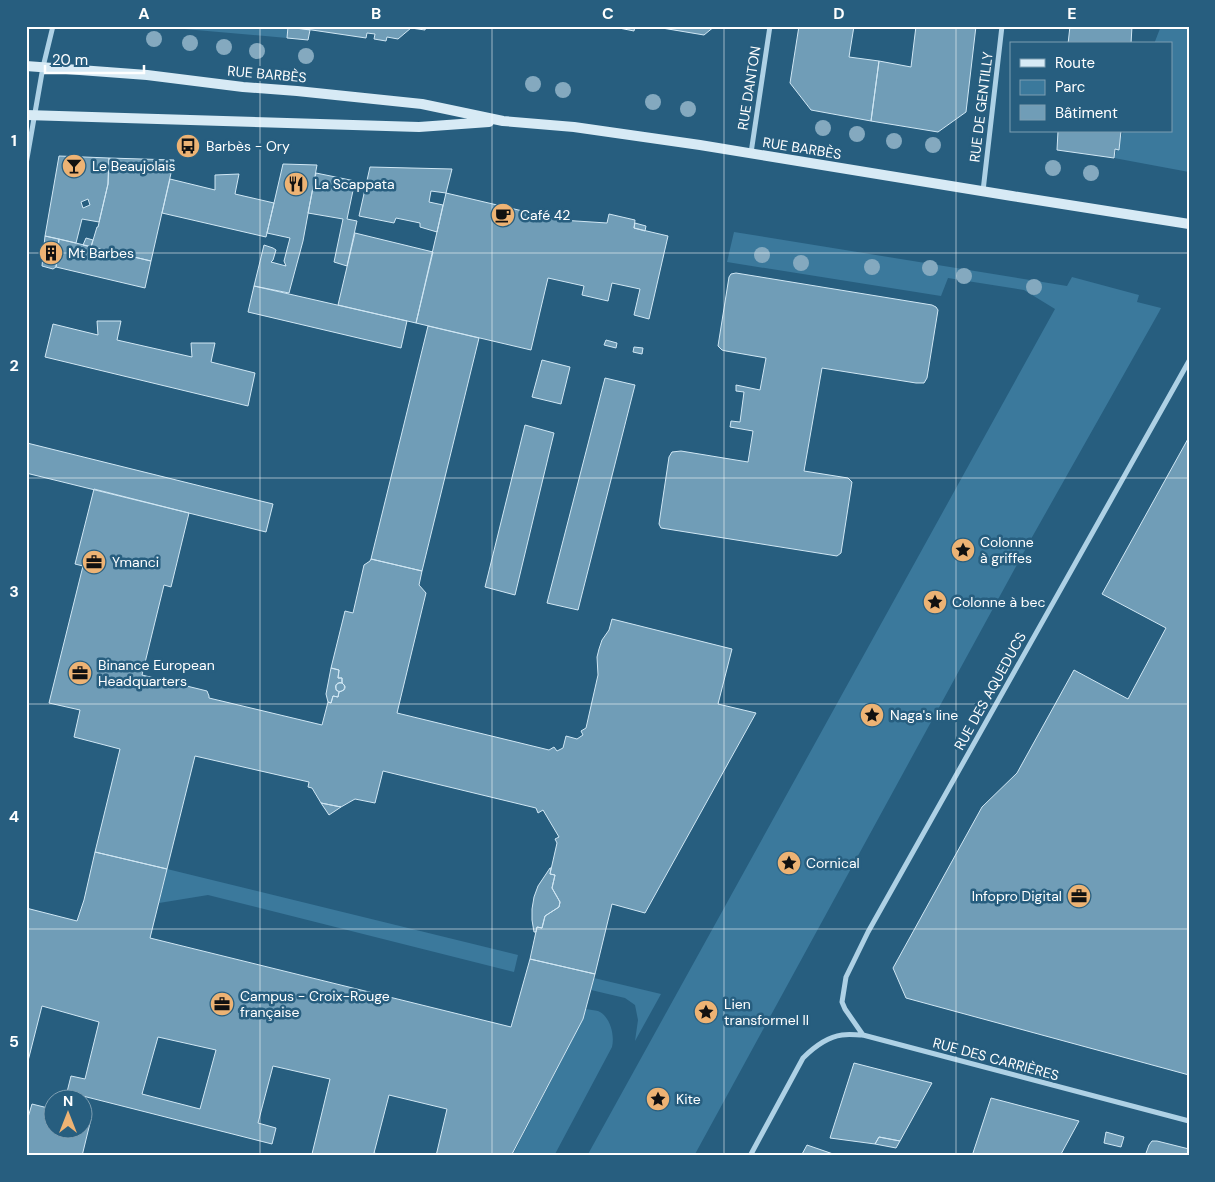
<svg xmlns="http://www.w3.org/2000/svg" width="1215" height="1182" viewBox="0 0 1215 1182" font-family="'DM Sans',sans-serif">
  <style>
    .green { fill: #3b799c }
    .building { fill: #709db7; stroke: #d0e7f4; fill-rule: evenodd }
    .lines { fill: none; stroke-linecap: round; stroke-linejoin: round }
    .minor { stroke: #aed1e5; stroke-width: 5 }
    .secondary { stroke: #d7eaf5; stroke-width: 10 }
    .tree { fill: #84a9bf }
    .grid { fill: none; stroke: #fff; stroke-width: 1; stroke-opacity: 0.55 }
    .labels { text-anchor: middle; dominant-baseline: central; stroke-width: 5; stroke-linejoin: round; paint-order: stroke }
    .street-label { font-size: 14px; fill: #fff; stroke: #275e7f }
    .poi-label { font-size: 14px; fill: #fff; stroke: #275e7f; text-anchor: start }
    .neatline { fill: none; stroke: #fff; stroke-width: 2 }
    .grid-label { font-size: 16px; text-anchor: middle; font-weight: bold; fill: #fff }
  </style>
  <rect width="100%" height="100%" fill="#275e7f"/>
  <!-- green -->
  <path class="green" d="M150 26H285L288 27 287 38Z
    M1161 26H1189V172L1114 158 1123 131H1171V44H1154Z
    M734 232 1067 286 1072 277 1139 295 1137 302 1161 308 1159 312 1031 539 694 1156H587L1055 309 1024 290 948 278 941 296 727 262Z
    M167 869 518 955 514 972 208 895 159 903Z
    M594 978 661 994 635 1041 638 1020 635 1005 625 998 591 990Z
    M586 1009C589 1010 595 1010 598 1011 610 1016 615 1035 612 1047L554 1156H512L583 1019Z"/>
  <!-- building -->
  <path class="building" d="M285 26H426L425 30 411 28 398 39 387 37 386 41 374 39 375 34 367 33 366 38Z
    M609 26H635L634 31Z
    M650 26H715L704 35Z
    M799 26H854L849 57 879 61 871 121 811 110 790 83Z
    M916 26H976L966 112 938 132 871 121 879 61 911 67Z
    M1070 26H1132L1131 44H1068Z
    M288 27 310 30 308 40 287 38Z
    M1058 131H1121L1119 150 1115 149 1114 158 1057 150Z
    M59 156 109 158 108 184 99 222 82 219 76 243 45 236ZM88 199 90 205 83 208 81 202Z
    M109 158 174 160 151 261 91 247 97 227H98L108 184Z
    M283 164 317 165 303 241 289 293 254 286 264 245 273 248 276 250 273 260 271 262 286 266 284 261 290 238 267 233Z
    M370 167 452 169 446 193 431 191 429 202 443 205 437 232 420 227V223L396 218 394 223 359 216Z
    M316 173 355 181 347 219 357 221 347 266 334 262 343 219 308 213Z
    M239 174 235 194 274 203 266 237 162 213 170 179 215 190V175Z
    M446 193 561 220 607 223 609 214 635 220 634 228 668 236 649 319 634 315 640 289 612 283 608 301 582 295 584 286 548 278 531 350 416 323Z
    M635 223 646 226 645 231 634 228Z
    M355 233 433 252 416 323 338 305Z
    M45 236 59 239 56 267 53 269 42 266Z
    M86 238 93 240 91 247 83 245Z
    M59 239 151 261 145 288 56 267Z
    M736 273 932 305 936 307 938 310 927 378 924 383H916L822 368 804 471 848 478 852 482 841 553 837 556 661 528 659 524 669 457 672 452 681 451 748 462 753 431 730 427 731 421 740 422 744 392 736 391V385L760 390 766 358 726 351 722 350 718 346 729 277 731 274Z
    M254 286 407 321 401 348 248 312Z
    M97 321H121L117 340 192 357 191 343H215L211 362 255 373 248 406 45 357 53 324 98 335Z
    M428 326 479 338 422 571 371 559Z
    M606 340 617 343 616 348 604 345Z
    M634 347 643 348 642 354 633 352Z
    M542 360 570 367 561 404 532 397Z
    M605 378 635 385 578 610 547 603Z
    M525 425 554 433 515 595 485 587Z
    M1189 437V1075L906 998 893 968 982 807 1017 773 1074 670 1128 699 1166 628 1102 594Z
    M27 443 273 504 266 532 26 473Z
    M94 489 189 513 171 587 164 585 142 675 207 691 209 696V698L322 725 328 702 331 703 333 696 338 697 339 692 344 690 345 688V686L342 683V678H338L339 670 331 668 345 611 353 613 364 565 370 561 371 559 422 571 419 585 426 593 397 713 549 750 554 747 557 751 563 748 566 736 577 739 583 735 581 731 586 728 598 675 597 657 599 649 602 640 609 630 612 619 732 649 718 704 756 713 645 913 612 904 595 974 530 959 537 927 542 928 545 916 559 907 560 902 552 888 555 875 550 874 557 843 555 839 559 837 543 810 538 813 536 808 383 771 375 803 355 799 341 807 321 803 312 788 308 787 309 782 195 756 167 869 95 852 120 749 74 737 80 710 49 703 83 566 75 564Z
    M331 668 339 670 338 678H342V683H339L336 685V690L339 692 338 697 333 696 331 703 328 702 326 694Z
    M335.5 687a4.5 4.5 0 1 1 9 0a4.5 4.5 0 1 1-9 0Z
    M321 803 341 807 329 815Z
    M95 852 167 869 150 938 511 1027 530 959 595 974 583 1019 511 1156H436L447 1109 389 1095 374 1153 386 1156H320L312 1154 330 1079 273 1066 258 1123 276 1128 272 1144 67 1092 71 1076 85 1079 99 1022 42 1006 27 1065 26 1064V908L77 921 84 900ZM158 1037 216 1050 200 1109 142 1094Z
    M550 868H551L550 874 555 875 552 888 560 902 559 907 545 916 542 928 537 927 536 932H534L532 920V909L534 897 538 886Z
    M854 1063 932 1083 900 1141 879 1137 875 1144 830 1138Z
    M991 1098 1079 1121 1060 1156H972Z
    M32 1104 52 1109V1130H82V1117L91 1119 82 1156H26V1124Z
    M1106 1132 1124 1137 1121 1147 1104 1143Z
    M879 1137 900 1141 896 1148 875 1144Z
    M1152 1141H1157L1189 1149V1156H1145L1149 1145Z
    M807 1145 839 1156H801Z"/>
  <g class="lines">
    <!-- minor -->
    <path class="minor" d="M751 153 770 26
      M26 164 43 67 53 26
      M983 191 1002 26
      M863 1035 845 1009 842 1002 846 977 868 932 1189 361
      M750 1156 803 1058C813 1048 827 1037 842 1035 849 1034 856 1035 863 1035L1189 1121"/>
    <!-- secondary -->
    <path class="secondary" d="M26 66 147 75 243 87 297 91 422 104 503 121 574 127 700 145 1012 196 1189 224
      M26 115 419 127 489 122"/>
  </g>
  <!-- trees -->
  <g class="tree">
    <circle cx="154" cy="39" r="8"/>
    <circle cx="190" cy="43" r="8"/>
    <circle cx="224" cy="47" r="8"/>
    <circle cx="257" cy="51" r="8"/>
    <circle cx="306" cy="56" r="8"/>
    <circle cx="533" cy="84" r="8"/>
    <circle cx="563" cy="90" r="8"/>
    <circle cx="653" cy="102" r="8"/>
    <circle cx="688" cy="109" r="8"/>
    <circle cx="823" cy="128" r="8"/>
    <circle cx="857" cy="134" r="8"/>
    <circle cx="894" cy="141" r="8"/>
    <circle cx="933" cy="145" r="8"/>
    <circle cx="1053" cy="168" r="8"/>
    <circle cx="1091" cy="173" r="8"/>
    <circle cx="762" cy="255" r="8"/>
    <circle cx="801" cy="263" r="8"/>
    <circle cx="872" cy="267" r="8"/>
    <circle cx="930" cy="268" r="8"/>
    <circle cx="964" cy="276" r="8"/>
    <circle cx="1034" cy="287" r="8"/>
  </g>
  <!-- grid -->
  <path class="grid" d="M260 26V1156M492 26V1156M724 26V1156M956 26V1156M26 253H1189M26 478H1189M26 704H1189M26 929H1189"/>
  <!-- icons -->
  <defs>
    <g id="bus-disc" transform="scale(1.25)"><circle r="9.5" fill="#edb374" stroke="#275e7f"/><path d="M-5-6H5V4H4V6H2V4H-2V6H-4V4H-5ZM-3.5-4V0h7V-4ZM-3.5 1.2v1.5H-2V1.2ZM2 1.2v1.5H3.5V1.2Z" fill="#111"/></g>
    <g id="bar-disc" transform="scale(1.25)"><circle r="9.5" fill="#edb374" stroke="#275e7f"/><path d="M-6-5H6L.8 .8V4.5H3.5V6h-7V4.5H-.8V.8Z" fill="#111"/></g>
    <g id="restaurant-disc" transform="scale(1.25)"><circle r="9.5" fill="#edb374" stroke="#275e7f"/><path d="M-5-6h1v4h1v-4h1v4h1v-4h1v5L-1.5 .5V6h-2V.5L-5-1ZM5-6V6H3V1.5H1.5Q1.5-4 5-6Z" fill="#111"/></g>
    <g id="cafe-disc" transform="scale(1.25)"><circle r="9.5" fill="#edb374" stroke="#275e7f"/><path d="M-5.5-4.5H6V0H3Q3 3.5 0 3.5H-2.5Q-5.5 3.5-5.5 0ZM3-3.2v2h1.7v-2ZM-6 4.5H4V6H-6Z" fill="#111"/></g>
    <g id="building-disc" transform="scale(1.25)"><circle r="9.5" fill="#edb374" stroke="#275e7f"/><path d="M-4-6H4V6H1V3H-1V6H-4ZM-2.5-4.3h1.7v1.8h-1.7ZM.8-4.3h1.7v1.8H.8ZM-2.5-1h1.7V.8h-1.7ZM.8-1h1.7V.8H.8Z" fill="#111"/></g>
    <g id="sight-disc" transform="scale(1.25)"><circle r="9.5" fill="#edb374" stroke="#275e7f"/><path d="M0-6L1.8-2.2L6-1.7L2.9 1.2L3.7 5.4L0 3.3L-3.7 5.4L-2.9 1.2L-6-1.7L-1.8-2.2Z" fill="#111"/></g>
    <g id="office-disc" transform="scale(1.25)"><circle r="9.5" fill="#edb374" stroke="#275e7f"/><path d="M-6-3h4V-5.5h4V-3h4V5H-6ZM-1-4.5V-3h2v-1.5ZM-6 0V1H6V0Z" fill="#111"/></g>
  </defs>
  <g fill-rule="evenodd">
    <use href="#bus-disc" x="188" y="146"/>
    <use href="#bar-disc" x="74" y="166"/>
    <use href="#restaurant-disc" x="296" y="184"/>
    <use href="#cafe-disc" x="503" y="215"/>
    <use href="#building-disc" x="51" y="253"/>
    <use href="#sight-disc" x="963" y="550"/>
    <use href="#office-disc" x="94" y="562"/>
    <use href="#sight-disc" x="935" y="602"/>
    <use href="#office-disc" x="80" y="673"/>
    <use href="#sight-disc" x="872" y="715"/>
    <use href="#sight-disc" x="789" y="863"/>
    <use href="#office-disc" x="1079" y="896"/>
    <use href="#office-disc" x="222" y="1004"/>
    <use href="#sight-disc" x="706" y="1012"/>
    <use href="#sight-disc" x="658" y="1099"/>
  </g>
  <g class="labels">
    <!-- street labels -->
    <g class="street-label">
      <text transform="translate(267 74) rotate(5)">RUE BARBÈS</text>
      <text transform="translate(749 88) rotate(-81)">RUE DANTON</text>
      <text transform="translate(981 107) rotate(-83)">RUE DE GENTILLY</text>
      <text transform="translate(802 148) rotate(9)">RUE BARBÈS</text>
      <text transform="translate(990 691) rotate(-61)">RUE DES AQUEDUCS</text>
      <text transform="translate(996 1059) rotate(15)">RUE DES CARRIÈRES</text>
    </g>
    <!-- poi labels -->
    <g class="poi-label">
      <text x="206" y="146">Barbès - Ory</text>
      <text x="92" y="166">Le Beaujolais</text>
      <text x="314" y="184">La Scappata</text>
      <text x="520" y="215">Café 42</text>
      <text x="68" y="253">Mt Barbes</text>
      <text x="980" y="542">Colonne<tspan x="980" dy="16">à griffes</tspan></text>
      <text x="112" y="562">Ymanci</text>
      <text x="952" y="602">Colonne à bec</text>
      <text x="98" y="665">Binance European<tspan x="98" dy="16">Headquarters</tspan></text>
      <text x="890" y="715">Naga's line</text>
      <text x="806" y="863">Cornical</text>
      <text x="1062" y="896" text-anchor="end">Infopro Digital</text>
      <text x="240" y="996">Campus - Croix-Rouge<tspan x="240" dy="16">française</tspan></text>
      <text x="724" y="1004">Lien<tspan x="724" dy="16">transformel II</tspan></text>
      <text x="676" y="1099">Kite</text>
    </g>
  </g>
  <!-- border -->
  <rect width="1215" height="1182" fill="none" stroke="#275e7f" stroke-width="55"/>
  <!-- legend -->
  <rect x="1010" y="42" width="162" height="90" fill="#275e7f" stroke="#7d9eb2"/>
  <rect x="1020" y="59" width="25" height="8" fill="#d7eaf5" stroke="#7d9eb2"/>
  <text x="1055" y="68" font-size="15" fill="#ffffff">Route</text>
  <rect x="1020" y="80" width="25" height="15" fill="#3b799c" stroke="#7d9eb2"/>
  <text x="1055" y="92" font-size="15" fill="#ffffff">Parc</text>
  <rect x="1020" y="105" width="25" height="15" fill="#709db7" stroke="#7d9eb2"/>
  <text x="1055" y="118" font-size="15" fill="#ffffff">Bâtiment</text>
  <!-- north arrow -->
  <g transform="translate(68 1114)"><circle r="24" fill="#275e7f" stroke="#7d9eb2"/>
  <path d="M0-4L9 19L0 12L-9 19Z" fill="#edb374"/>
  <text y="-8" font-size="14" font-weight="bold" text-anchor="middle" fill="#ffffff">N</text>
  </g>
  <!-- scale -->
  <path d="M45 65v8h99v-8" fill="none" stroke="#ffffff" stroke-width="2.5"/>
  <text x="52" y="65" font-size="15" fill="#ffffff" stroke="#275e7f" stroke-width="4" paint-order="stroke">20 m</text>
  <rect x="28" y="28" width="1160" height="1126" class="neatline"/>
  <g class="grid-label">
    <text x="144" y="19">A</text>
    <text x="376" y="19">B</text>
    <text x="608" y="19">C</text>
    <text x="839" y="19">D</text>
    <text x="1072" y="19">E</text>
    <text x="14" y="146">1</text>
    <text x="14" y="371">2</text>
    <text x="14" y="597">3</text>
    <text x="14" y="822">4</text>
    <text x="14" y="1047">5</text>
  </g>
</svg>
